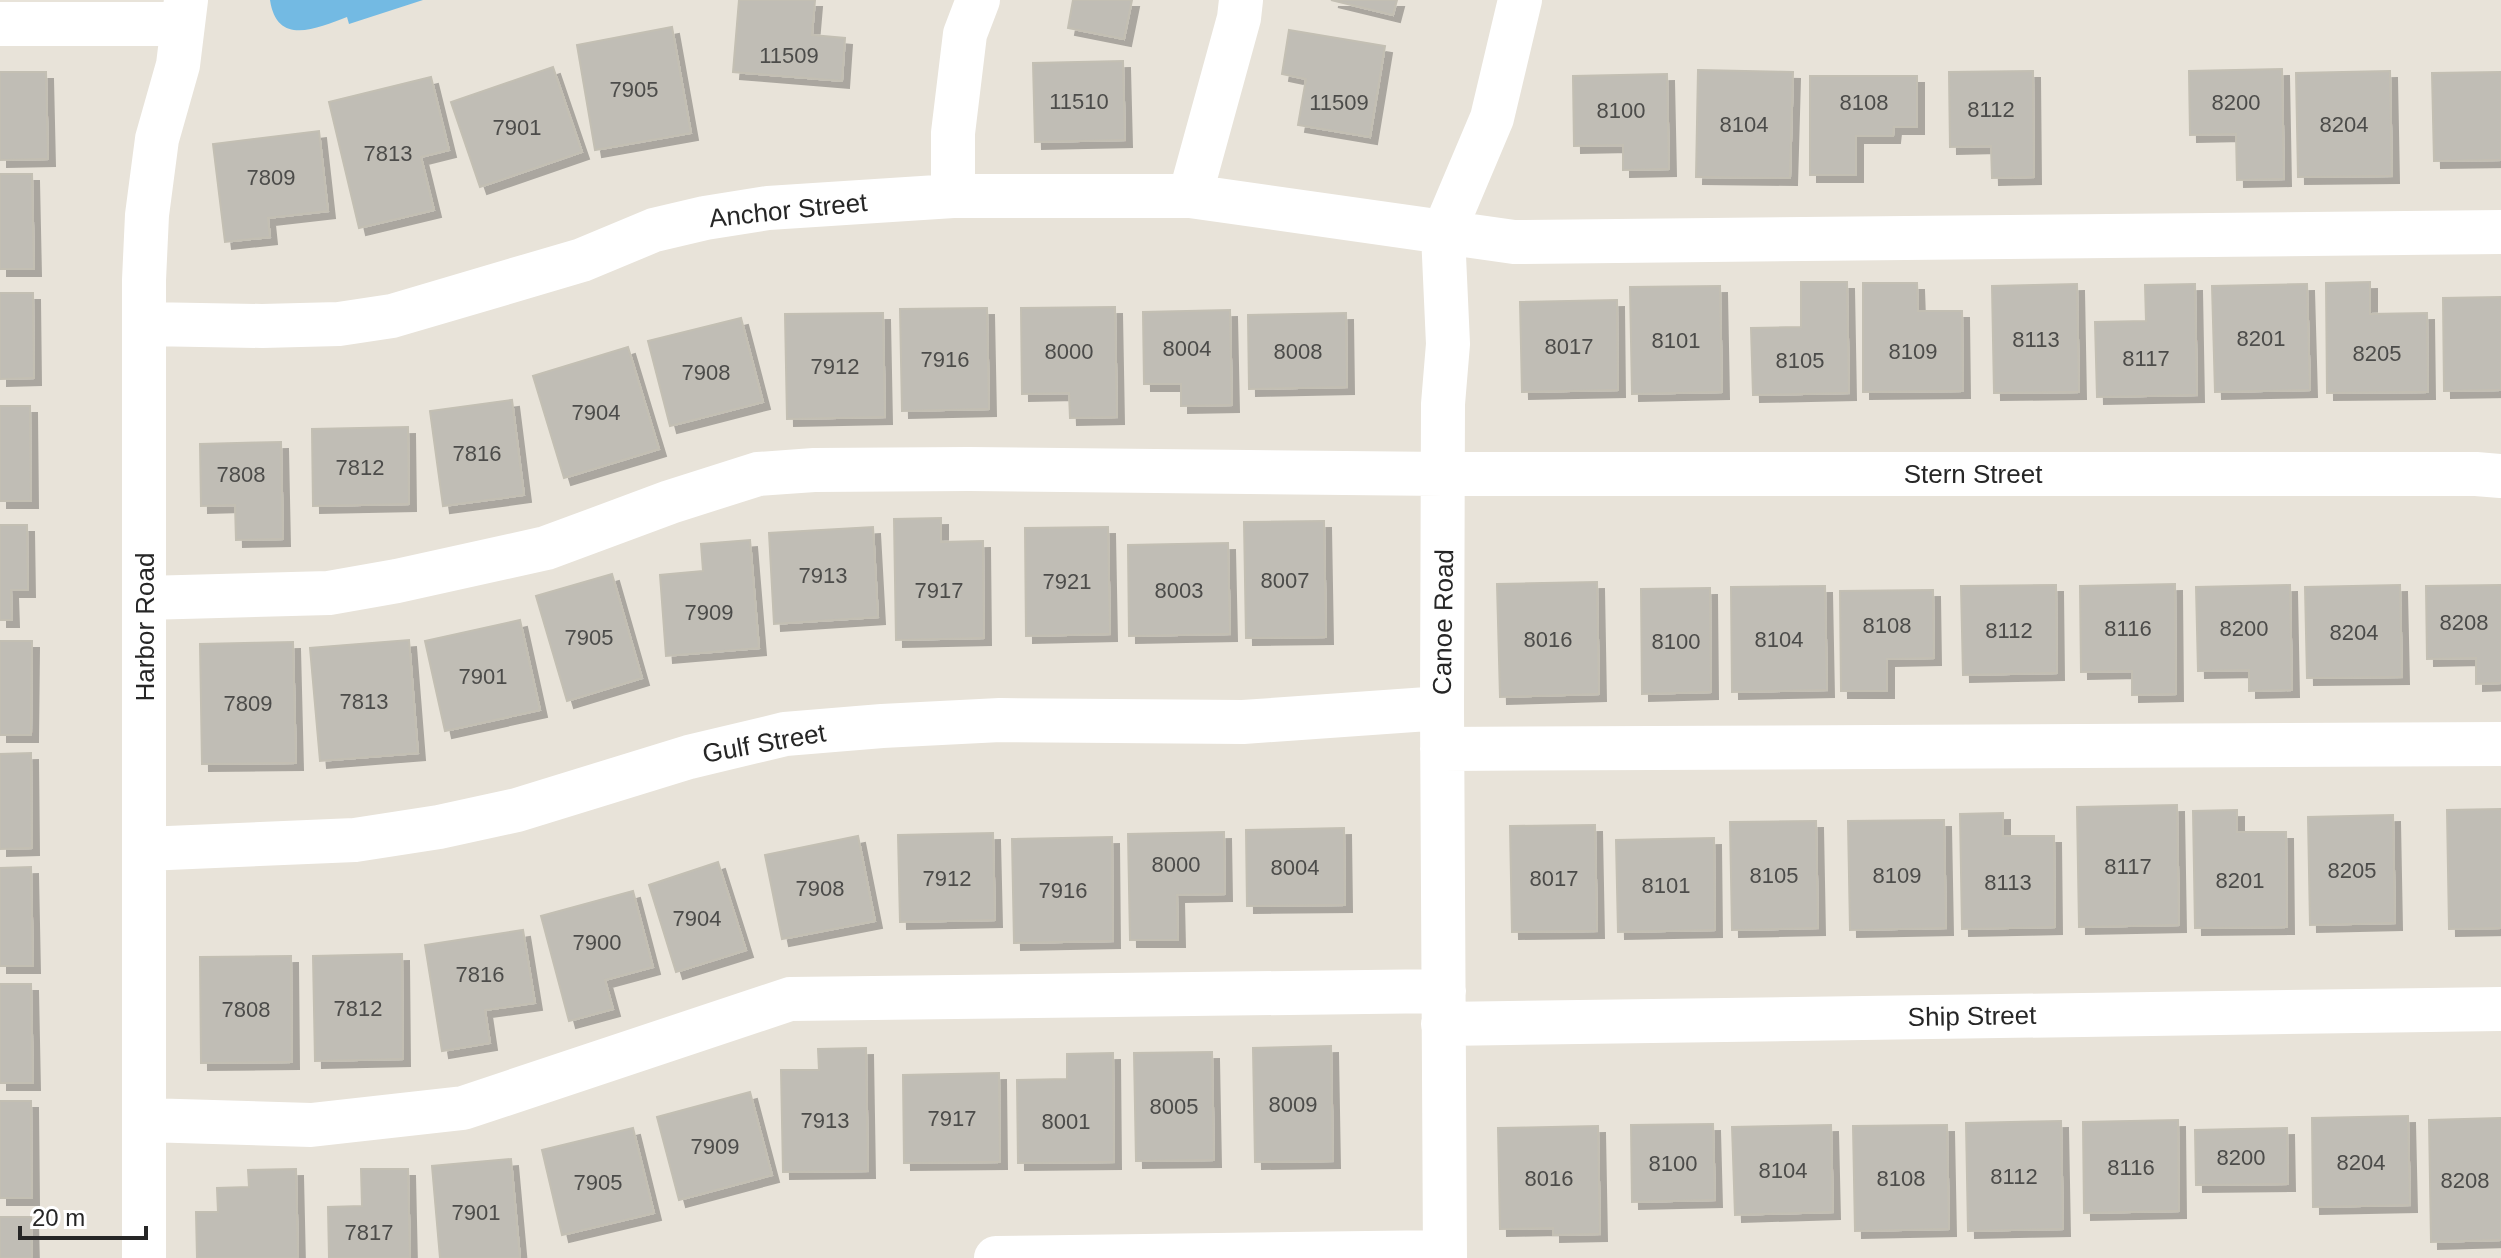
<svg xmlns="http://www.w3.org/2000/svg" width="2501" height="1258" viewBox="0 0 2501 1258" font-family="Helvetica,sans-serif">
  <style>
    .water { fill: #73bae3 }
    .building { fill: #c0bdb5; stroke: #c3bfb3; stroke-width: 2; filter: url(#shadow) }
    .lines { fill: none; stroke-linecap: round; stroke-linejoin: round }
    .minor { stroke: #fff; stroke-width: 44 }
    .labels { text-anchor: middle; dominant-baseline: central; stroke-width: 6; stroke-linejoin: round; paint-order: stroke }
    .number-label { font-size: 22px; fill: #4c4c4a }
    .street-label { font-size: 26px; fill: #262626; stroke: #fff }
  </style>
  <defs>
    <filter id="shadow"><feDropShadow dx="7" dy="7" stdDeviation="0" flood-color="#0004"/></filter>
  </defs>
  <rect width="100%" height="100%" fill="#e8e3d9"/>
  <!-- water -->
  <path class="water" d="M270 0H423L349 24 347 17C317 28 277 47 270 0Z"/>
  <!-- building -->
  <path class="building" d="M739 0H815L812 35 845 38 842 81 733 72Z
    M1073 0H1132L1124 39 1068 28Z
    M1331 0H1397L1393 15Z
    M672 27 691 133 595 150 577 45Z
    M1289 30 1385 46 1370 137 1298 125 1306 79 1282 74Z
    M1123 61 1125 140 1035 142 1033 63Z
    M553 67 582 152 480 187 451 102Z
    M2282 69 2284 179 2237 180 2236 134 2190 135 2189 71Z
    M1698 70 1793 72 1790 178 1696 177Z
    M2033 71 2034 177 1992 178 1991 146 1950 147 1949 72Z
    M2390 71 2392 176 2298 177 2296 73Z
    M0 72H46L48 159 0 160Z
    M2501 72V160L2434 161 2432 73Z
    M1667 74 1669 169 1623 170V145L1574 146 1573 76Z
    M1810 76H1917V127H1894L1893 136H1856V175H1810Z
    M431 77 449 150 421 157 434 210 359 228 329 102Z
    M319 131 328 211 268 218 270 237 225 242 213 144Z
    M0 174H32L34 269H0Z
    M1801 282H1847L1849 393 1753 395 1751 328 1801 327Z
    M2370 282V314L2427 313 2428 392 2327 393 2326 283Z
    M1863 283H1917L1918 311H1962L1963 391 1863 392Z
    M2077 284 2079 392 1994 393 1992 286Z
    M2195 284 2197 395 2097 397 2095 322 2146 321 2145 285Z
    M2307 284 2310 390 2215 392 2212 286Z
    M1720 286 1722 392 1632 394 1630 287Z
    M0 293H33L34 378 0 379Z
    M2501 297V390L2444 391 2443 298Z
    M1617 300 1618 390 1522 392 1520 302Z
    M1115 307 1117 417 1070 418 1069 393 1022 394 1021 308Z
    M987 308 989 409 902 411 900 309Z
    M1230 310 1232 405 1181 406V384H1144L1143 312Z
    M883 313 885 417 787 419 785 314Z
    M1346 313 1347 387 1249 389 1248 315Z
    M741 318 763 402 670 426 648 341Z
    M628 347 659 449 564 478 533 376Z
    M512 400 524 495 443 506 430 411Z
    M0 406H30L31 501H0Z
    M408 427 409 504 313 506 312 429Z
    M281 442 283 539 236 540 235 505 201 506 200 444Z
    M941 518V542L983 541 984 638 896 640 894 519Z
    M1324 521 1326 637 1246 638 1244 522Z
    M0 525H27L28 590H11L12 620H0Z
    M873 527 878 617 774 624 769 533Z
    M1108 527 1110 634 1026 636 1025 528Z
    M750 540 759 648 666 656 660 575 703 571 701 544Z
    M1228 543 1230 634 1129 636 1128 545Z
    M612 574 642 678 567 701 536 596Z
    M1597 582 1599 694 1500 697 1497 584Z
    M2175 584 2176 694 2132 695V671L2081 672 2080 586Z
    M2056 585 2057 673 1963 675 1961 586Z
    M2290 585 2292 690 2249 691V670L2198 671 2196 587Z
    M2400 585 2402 677 2307 678 2305 587Z
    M2501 585V683L2476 684V658L2427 659 2426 586Z
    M1825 586 1827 690 1732 692 1731 587Z
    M1710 588 1711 692 1642 694 1641 589Z
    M1933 590 1934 658 1887 659V691H1841L1840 591Z
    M520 620 540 710 445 731 425 641Z
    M409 640 418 753 320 761 310 648Z
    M0 641H32L31 735H0Z
    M293 642 296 763 202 764 200 644Z
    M31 753 32 848 0 849V754Z
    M2177 805 2179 925 2079 927 2077 807Z
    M2501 809V928L2449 929 2447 810Z
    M2237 810V832H2286L2287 927 2195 928 2193 811Z
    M2003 813V836H2054L2055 927 1962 929 1960 814Z
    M2393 815 2395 923 2310 925 2308 817Z
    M1944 820 1946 928 1850 930 1848 821Z
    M1816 821 1818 928 1732 930 1730 822Z
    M1595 825 1597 931 1512 932 1510 826Z
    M1344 828 1345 905 1247 906 1246 830Z
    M1224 832 1225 894 1177 895 1178 940H1130L1128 834Z
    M993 833 995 920 900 922 898 835Z
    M858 836 875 921 782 939 765 855Z
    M1112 837 1113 941 1014 943 1012 839Z
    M1714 838 1715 930 1618 932 1616 840Z
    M718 862 746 950 676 972 649 885Z
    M31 867 33 966H0V868Z
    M633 891 653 967 605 980 613 1009 569 1021 541 916Z
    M523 930 535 1003 485 1010 490 1043 442 1051 425 945Z
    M402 954 403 1059 315 1061 313 956Z
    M291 956 292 1062 201 1063 200 957Z
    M0 984H31L33 1083H0Z
    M1331 1046 1333 1161 1255 1162 1253 1048Z
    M866 1048 868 1171 783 1172 781 1070H819L818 1049Z
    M1212 1052 1214 1160 1136 1161 1134 1053Z
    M1113 1053 1114 1162 1018 1163 1017 1080 1067 1079V1054Z
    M999 1073 1000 1162 904 1163 903 1075Z
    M750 1092 772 1175 679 1200 657 1117Z
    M0 1101H31L32 1198H0Z
    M2408 1116 2410 1205 2313 1207 2312 1118Z
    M2501 1118V1240L2431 1242 2429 1120Z
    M2178 1120 2179 1211 2084 1213 2083 1122Z
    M2061 1121 2063 1229 1968 1231 1966 1123Z
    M1713 1124 1715 1200 1632 1202 1631 1125Z
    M1831 1125 1833 1212 1735 1215 1732 1127Z
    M1947 1125 1949 1229 1855 1231 1853 1126Z
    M1598 1126 1600 1234 1553 1235V1228L1500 1229 1498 1128Z
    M633 1128 654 1213 562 1235 542 1150Z
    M2287 1128 2288 1184 2196 1185 2195 1130Z
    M511 1159 520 1258H440L432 1166Z
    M296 1169 298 1258H197L196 1212H218L217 1188 249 1187 248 1170Z
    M361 1169H408L410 1258H329L328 1207 362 1206Z
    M0 1217H31L32 1258H0Z"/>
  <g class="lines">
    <!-- minor -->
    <path class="minor" d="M0 24H183
      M953 196V133L965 34 978 0
      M1190 196 1239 18 1241 0
      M145 324 262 326 339 324 392 316 582 260 654 230 705 218 768 208 953 196H1190L1514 242 2501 232
      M145 598 329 593 397 581 546 548 670 502 758 474 814 470 969 469 1444 474H2476L2501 476
      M1442 749 2501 744
      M145 849 355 840 439 827 517 810 689 757 785 734 882 726 1000 720 1243 722 1442 708
      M1443 1024 2501 1009
      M145 1120 311 1125 463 1108 790 999 1444 991
      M144 1258V280L147 215 157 139 178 65 186 0
      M996 1258 1445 1252
      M1445 1258 1442 708 1443 404 1448 344 1443 234 1492 118 1520 0"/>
  </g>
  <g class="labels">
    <!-- number labels -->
    <g class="number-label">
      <text x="789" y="55">11509</text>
      <text x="634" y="89">7905</text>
      <text x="1079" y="101">11510</text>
      <text x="1339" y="102">11509</text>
      <text x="1864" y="102">8108</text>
      <text x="2236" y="102">8200</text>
      <text x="1991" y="109">8112</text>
      <text x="1621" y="110">8100</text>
      <text x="1744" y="124">8104</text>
      <text x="2344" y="124">8204</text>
      <text x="517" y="127">7901</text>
      <text x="388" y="153">7813</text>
      <text x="271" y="177">7809</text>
      <text x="2261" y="338">8201</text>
      <text x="2036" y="339">8113</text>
      <text x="1676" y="340">8101</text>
      <text x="1569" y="346">8017</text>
      <text x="1187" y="348">8004</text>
      <text x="1069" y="351">8000</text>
      <text x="1298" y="351">8008</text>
      <text x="1913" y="351">8109</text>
      <text x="2377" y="353">8205</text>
      <text x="2146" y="358">8117</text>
      <text x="945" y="359">7916</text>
      <text x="1800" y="360">8105</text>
      <text x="835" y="366">7912</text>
      <text x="706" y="372">7908</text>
      <text x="596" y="412">7904</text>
      <text x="477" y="453">7816</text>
      <text x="360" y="467">7812</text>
      <text x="241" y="474">7808</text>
      <text x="823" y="575">7913</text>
      <text x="1285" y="580">8007</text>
      <text x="1067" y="581">7921</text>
      <text x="939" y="590">7917</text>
      <text x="1179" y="590">8003</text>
      <text x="709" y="612">7909</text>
      <text x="2464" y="622">8208</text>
      <text x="1887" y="625">8108</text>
      <text x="2128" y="628">8116</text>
      <text x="2244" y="628">8200</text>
      <text x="2009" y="630">8112</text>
      <text x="2354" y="632">8204</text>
      <text x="589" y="637">7905</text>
      <text x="1548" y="639">8016</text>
      <text x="1779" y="639">8104</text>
      <text x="1676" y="641">8100</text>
      <text x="483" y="676">7901</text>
      <text x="364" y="701">7813</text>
      <text x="248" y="703">7809</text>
      <text x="1176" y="864">8000</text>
      <text x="2128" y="866">8117</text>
      <text x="1295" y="867">8004</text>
      <text x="2352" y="870">8205</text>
      <text x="1774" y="875">8105</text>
      <text x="1897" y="875">8109</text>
      <text x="947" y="878">7912</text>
      <text x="1554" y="878">8017</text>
      <text x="2240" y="880">8201</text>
      <text x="2008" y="882">8113</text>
      <text x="1666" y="885">8101</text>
      <text x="820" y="888">7908</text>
      <text x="1063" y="890">7916</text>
      <text x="697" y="918">7904</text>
      <text x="597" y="942">7900</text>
      <text x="480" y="974">7816</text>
      <text x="358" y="1008">7812</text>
      <text x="246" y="1009">7808</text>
      <text x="1293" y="1104">8009</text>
      <text x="1174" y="1106">8005</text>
      <text x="952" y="1118">7917</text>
      <text x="825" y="1120">7913</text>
      <text x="1066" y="1121">8001</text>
      <text x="715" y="1146">7909</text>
      <text x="2241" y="1157">8200</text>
      <text x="2361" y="1162">8204</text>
      <text x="1673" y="1163">8100</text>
      <text x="2131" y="1167">8116</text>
      <text x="1783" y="1170">8104</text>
      <text x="2014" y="1176">8112</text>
      <text x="1549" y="1178">8016</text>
      <text x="1901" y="1178">8108</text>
      <text x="2465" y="1180">8208</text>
      <text x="598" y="1182">7905</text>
      <text x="476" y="1212">7901</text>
      <text x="369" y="1232">7817</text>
    </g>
    <!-- street labels -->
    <g class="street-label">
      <text transform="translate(788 210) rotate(-6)">Anchor Street</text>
      <text x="1973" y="474">Stern Street</text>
      <text transform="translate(1443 622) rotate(-89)">Canoe Road</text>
      <text transform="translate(145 627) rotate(-90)">Harbor Road</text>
      <text transform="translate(764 743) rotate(-10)">Gulf Street</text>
      <text transform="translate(1972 1016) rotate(-1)">Ship Street</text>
    </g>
  </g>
  <!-- scale -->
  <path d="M20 1226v12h126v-12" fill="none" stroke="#262626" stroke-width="4"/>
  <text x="32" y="1226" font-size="24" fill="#262626" stroke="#ffffff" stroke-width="6" paint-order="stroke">20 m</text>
</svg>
